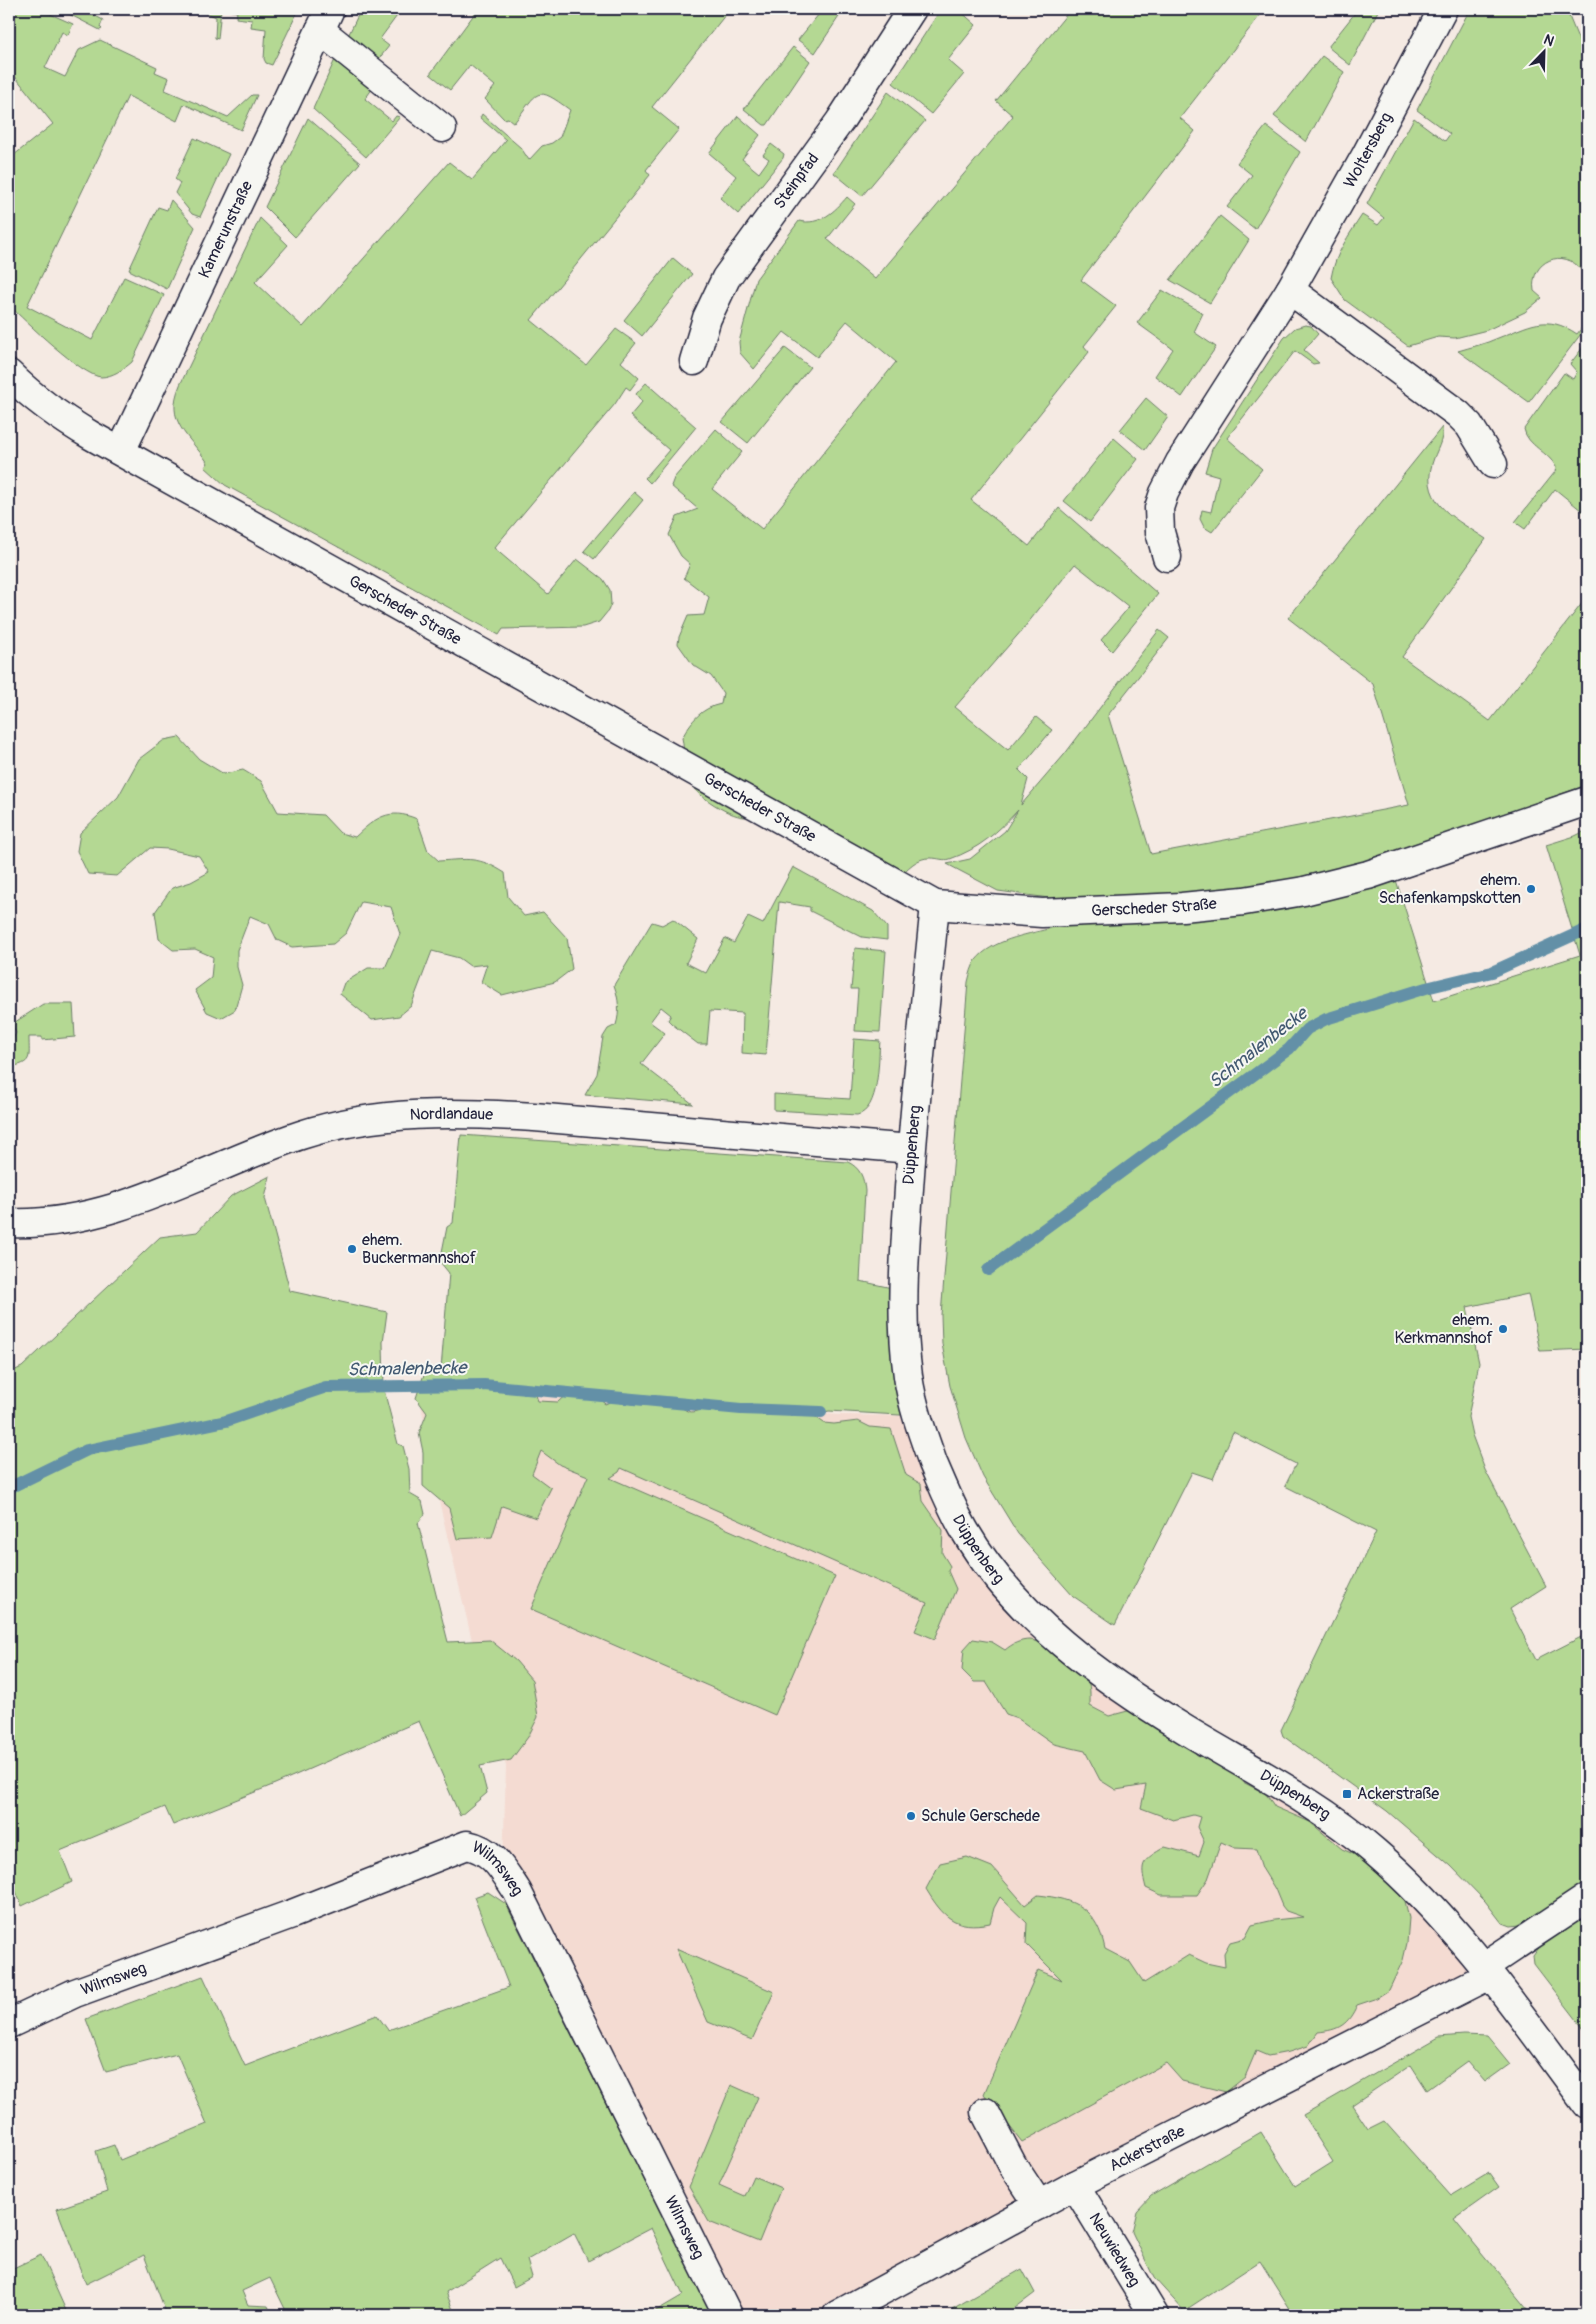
<svg xmlns="http://www.w3.org/2000/svg" width="1596" height="2324" viewBox="0 0 1596 2324" font-family="Pangolin,sans-serif">
  <style>
    .built { fill: #f4dbd2 }
    .green { fill: #b4d893; stroke: #6b7d67; fill-rule: evenodd }
    .lines { fill: none; stroke-linecap: round; stroke-linejoin: round }
    .stream { stroke: #6390a7; stroke-width: 12 }
    .minor-casing { stroke: #22223b; stroke-width: 31 }
    .minor { stroke: #f6f6f2; stroke-width: 28 }
    .poi-dot { fill: #1f6fb2; stroke: #f6f6f2; stroke-width: 2 }
    .labels { text-anchor: middle; dominant-baseline: central; stroke-width: 4; stroke-linejoin: round; paint-order: stroke }
    .street-label { font-size: 16px; fill: #22223b; stroke: #f6f6f2 }
    .poi-label { font-size: 16px; fill: #22223b; stroke: #f6f6f2; text-anchor: start }
    .water-label { font-size: 18px; font-style: italic; fill: #425971; stroke: #f6f6f2 }
  </style>
  <rect width="100%" height="100%" fill="#f5eae3"/>
  <filter id="ink" filterUnits="userSpaceOnUse"><feTurbulence type="fractalNoise" baseFrequency=".02" numOctaves="2"/><feDisplacementMap in="SourceGraphic" scale="10" xChannelSelector="R" yChannelSelector="G"/><feConvolveMatrix kernelMatrix="1 2 1 2 8 2 1 2 1" color-interpolation-filters="sRGB"/></filter>
  <g filter="url(#ink)">
    <!-- built -->
    <path class="built" d="M417 1382 840 1415 917 1416 961 1527 1026 1611 1407 1874 1488 1975 838 2315H728L503 1866 506 1766 491 1721 435 1484Z"/>
    <!-- green -->
    <path class="green" d="M9 9H39L73 24 68 35 62 32 45 68 65 77 79 50 100 40 157 67 155 72 169 78 165 90 228 117 252 95H257L241 130 184 104 177 121 128 96 27 306 92 340 124 277 164 295 132 362C124 369 112 377 101 377 82 376 24 320 9 305V159L53 124 9 69Z
      M59 9H92L90 13 103 20 100 27 102 29 100 30Z
      M203 9H299L272 65 266 63 264 59 266 29 251 27 252 20 236 18 237 12 221 9 218 39 215 38 216 17 202 11Z
      M361 9H402L380 39 389 46 378 60 348 36Z
      M478 9H730L652 107 679 129 646 170 650 175 531 320 586 365 616 329 636 343 621 362 639 378 630 390 626 387 615 404 494 548 548 594 577 559 603 579 610 590 611 604 608 611 599 622 583 627 503 629 499 635 225 485 205 467 208 463C189 435 164 422 180 385L260 218 288 245 255 282 303 327 449 162 472 180 506 140 480 118 482 114 521 148 529 160 542 146 552 143 560 137 570 110C535 84 539 91 514 123L508 118 504 119 485 99 495 86 470 65 450 90 430 74Z
      M823 9H844L815 53 798 40Z
      M941 9H958L976 25 948 60 964 74 931 114 893 83Z
      M1071 9H1265L1180 118 1195 131 1081 280 1116 306 1084 346 1089 352 971 500 1029 546 1059 508 1158 594 1112 651 1101 640 1129 607 1075 564 1023 629 955 707 1008 750 1036 717 1052 730 1019 770 1028 779 1021 805 1064 755 1159 630 1169 638 1108 715 1151 854 1409 805 1373 684 1288 618 1442 427C1444 441 1436 450 1432 464 1420 504 1458 520 1486 539L1402 657 1490 721 1587 597V785L1350 868 1267 890 1126 900 1049 898 998 891 947 864 970 859 1005 831 1018 810C998 832 979 849 950 859 944 861 938 858 931 858 915 857 905 872 894 882L778 807C769 810 755 818 745 817 728 817 687 790 684 773 682 761 685 750 682 738 691 721 701 708 721 704L723 693 711 676 693 665 678 644 679 637 688 616 704 615 709 597 684 578 690 564 681 556 669 535 677 517 698 509 671 486 674 478 716 429 742 452 712 489 762 529 896 362 847 321 817 357 784 332 754 369 740 353 739 342 756 279 799 221C820 226 835 211 847 197L855 204 827 239 875 279 1013 116 996 101Z
      M1350 9H1379L1350 65 1328 47 1355 13Z
      M1470 9H1566L1587 60V293C1585 287 1587 279 1582 271 1564 246 1529 261 1534 291L1542 298 1525 312 1487 330 1455 338 1438 337 1408 346 1345 300 1331 278C1335 254 1349 235 1362 215L1378 225 1384 218 1367 204 1414 118 1445 141 1450 134 1417 110Z
      M793 47 810 61 767 125H764L744 109Z
      M337 55 375 85 365 99 392 121 396 116 400 117 366 157 313 109Z
      M1322 56 1344 72 1306 142 1274 116Z
      M888 92 925 121 862 196 834 173Z
      M738 116 760 135 742 159 759 173 769 159 763 155 771 144 784 154 783 158 738 214 720 198 736 176 709 153Z
      M308 118 360 163 295 237 265 207Z
      M1266 126 1300 152 1255 229 1227 207 1252 175 1237 163Z
      M194 138 229 154 200 217 192 214 175 193 180 183 175 179Z
      M171 200 195 227 167 289 129 270 158 207 167 210Z
      M1220 216 1249 240 1210 303 1170 280Z
      M673 258 692 274 642 336 624 320Z
      M1162 290 1203 313 1194 332 1216 347 1182 397 1155 376 1173 349 1137 323Z
      M1587 321V326L1529 402 1458 351C1471 347 1485 344 1498 338 1529 326 1546 313 1577 334Z
      M1305 325 1311 326 1318 334 1304 350 1319 363 1313 364 1295 351 1227 438 1262 469 1212 532 1204 527 1200 519 1202 510 1211 512 1219 476 1205 472 1212 449 1284 338 1295 328Z
      M1587 342V515L1555 489 1525 529 1515 522 1555 472 1556 467C1549 452 1527 446 1524 429L1564 373 1573 379 1577 372 1570 364Z
      M785 348 810 367 748 443 722 422Z
      M646 383 696 427 650 483 645 478 669 450 630 416 642 402 636 394Z
      M1146 398 1168 417 1145 450 1120 430Z
      M1114 438 1138 459 1090 522 1064 501Z
      M634 492 643 500 594 559 584 551Z
      M179 737 199 759 224 774 243 770 261 781 278 812 323 815 340 833 355 837C375 818 389 807 417 819L428 851 439 861C469 859 478 856 505 873L508 897 524 916 543 912 567 938 572 969 555 982 502 995 481 982 487 964 470 966 459 958 432 951 411 1006 399 1016 372 1020 340 994 344 983 368 968H385L400 934 391 907 361 902 346 933 333 944 292 947 277 940 269 924 250 916 237 950V967L242 985 235 1010 221 1018 207 1012 195 990 211 978 213 957 195 949 173 950 159 939 155 912 172 888 191 882 209 872 199 856 168 849 150 848 117 876 88 874 77 851 80 833 118 797 139 759 164 740Z
      M1587 830V1349L1540 1351 1528 1294 1467 1307 1479 1363 1468 1417 1472 1435 1485 1470 1546 1586 1510 1609 1536 1660 1587 1634V1881L1520 1925 1510 1926 1502 1923 1485 1901 1451 1866 1387 1811 1283 1736 1281 1730 1376 1532 1285 1486 1296 1464 1233 1432 1213 1479 1192 1472 1115 1625 1073 1596 1018 1534 983 1477 966 1438 950 1386 942 1344 941 1315 968 982C970 974 972 966 976 960 992 940 1025 935 1048 929L1055 925 1396 880 1434 1001 1580 955 1546 845 1575 836Z
      M793 867 873 911 887 927V940L862 937 810 911V907L779 902 766 1055 742 1053 743 1013 710 1011 707 1044H698L672 1024 668 1020 671 1015 661 1007 650 1022 665 1033 641 1064 693 1104 585 1095 597 1074 603 1037 608 1029 616 1025C620 1012 619 999 614 985L652 922 662 925 673 919 698 939 686 963 706 973 725 938 734 943 748 917 763 924Z
      M855 948 886 951 880 1032 855 1031 858 989H851Z
      M43 1004H73L75 1037 42 1040V1037H29C29 1059 33 1063 9 1067V1046L16 1033 12 1024Z
      M854 1039 880 1041C878 1061 880 1110 857 1115L774 1110V1094L850 1099Z
      M461 1135 848 1162C860 1168 864 1177 865 1191L860 1281 892 1288 917 1416 829 1411 813 1415 824 1423 834 1424 858 1421 870 1427 891 1429 906 1475 921 1484 923 1501 943 1530 942 1553 950 1566 948 1571 956 1589 935 1639 915 1631 927 1603 621 1468 619 1472 610 1478 835 1576 775 1715 531 1609 588 1476 560 1465 541 1451 532 1474 551 1488 536 1518 502 1506 492 1537 457 1539 449 1508 423 1486V1452L419 1433 427 1413 416 1398 423 1377 431 1368 441 1369 449 1273 440 1262 447 1227 453 1223ZM533 1387 571 1389V1390L558 1402 538 1401ZM590 1391H591L629 1394 605 1404ZM671 1398 711 1404V1405C690 1416 688 1414 671 1398Z
      M270 1176 265 1198 290 1291 387 1312 383 1342 384 1390 398 1444 403 1446 409 1469 410 1494 422 1501 425 1514 418 1523 448 1642 490 1640 516 1661 532 1680 535 1697 538 1717 528 1737 511 1760 480 1766 487 1793 460 1816 419 1721 275 1784 173 1825 165 1807 60 1851 72 1882 22 1906 9 1875V1373L22 1367 160 1237 197 1232 231 1196Z
      M973 1639 992 1642 1005 1650C1012 1644 1020 1640 1030 1640 1044 1641 1080 1662 1086 1675 1091 1685 1090 1696 1090 1706L1109 1716 1135 1709 1185 1742 1197 1755 1221 1762 1243 1782 1266 1794 1275 1807 1310 1822 1342 1849 1367 1860 1405 1901 1409 1918 1407 1943 1403 1960 1389 1990 1375 1999 1357 2005C1348 2025 1339 2030 1318 2032L1308 2046 1289 2052 1268 2056 1256 2051 1245 2077 1226 2092 1182 2081 1166 2063 1022 2142 984 2094 1038 1970 1062 1980 1026 1944 1027 1923 1000 1897 994 1908 990 1923C955 1930 943 1917 926 1889L940 1863 967 1857 992 1867 1025 1905 1038 1895C1076 1899 1097 1909 1105 1949L1130 1962 1144 1983 1189 1955 1206 1963 1225 1967 1224 1953 1230 1942 1245 1938 1252 1925 1274 1920 1303 1917 1286 1911 1282 1906 1275 1889 1262 1868 1256 1849 1235 1848 1221 1842 1208 1879 1197 1895H1161L1146 1888C1139 1862 1143 1860 1165 1847L1199 1856 1204 1842 1197 1827 1200 1817 1193 1815 1173 1820 1141 1808 1146 1785 1116 1790 1100 1780 1085 1751 1054 1744 1017 1718 1006 1714 986 1682H974L962 1670 964 1649Z
      M488 1892 506 1904 712 2315H649L683 2295 651 2228 588 2261 574 2233 527 2260 532 2277 514 2287 500 2258 446 2292 455 2315H288L270 2278 242 2291 248 2305 268 2306 272 2315H167L144 2255 86 2284 57 2209 107 2192 96 2151 114 2145 120 2160 207 2124 177 2054 106 2072 86 2019 203 1976 245 2066 377 2015 388 2030 509 1987 474 1897Z
      M1587 1908V2033L1534 1964 1533 1956 1543 1942Z
      M676 1949 774 1992 752 2040 708 2022Z
      M1464 2035 1487 2036 1510 2064 1485 2082 1467 2061 1427 2090 1411 2065 1352 2105 1368 2129 1384 2121 1451 2196 1489 2173 1499 2187 1454 2219 1533 2315H1294L1260 2261 1184 2311 1154 2278 1132 2232 1137 2211 1151 2196 1261 2132 1295 2186 1333 2162 1303 2115 1439 2037Z
      M731 2085 758 2097 719 2185 744 2196 753 2176 781 2188 759 2242 709 2222 689 2187Z
      M41 2255 68 2315H9V2270Z
      M1022 2269 1035 2293 1011 2311 1014 2315H956L952 2309Z"/>
    <g class="lines">
      <!-- stream -->
      <path class="stream" d="M988 1270 1289 1049 1307 1029 1326 1019 1426 988 1492 972 1587 929
        M9 1488 87 1450 226 1421 326 1387 484 1385 741 1409 821 1412"/>
      <!-- minor casing -->
      <g class="minor-casing">
        <g id="minor">
          <path d="M320 30 442 128"/>
          <path d="M1290 290 1458 414 1469 425 1493 464"/>
          <path id="s1" d="M694 361 707 318 726 278 840 121 912 9"/>
          <path id="s2" d="M9 374C34 399 61 418 92 436L935 905 1042 913 1182 907 1244 901 1304 891 1368 875 1587 801"/>
          <path id="s3" d="M121 451 330 9"/>
          <path id="s4" d="M1167 557 1160 532 1159 508 1164 493 1180 462 1290 290 1366 155 1443 9"/>
          <path id="s5" d="M935 905C925 1005 914 1104 908 1204 904 1262 900 1319 908 1376 912 1405 923 1435 933 1463 943 1486 952 1509 965 1531 1015 1617 1102 1679 1186 1730 1249 1768 1319 1803 1375 1852 1458 1923 1522 2017 1587 2104"/>
          <path id="s6" d="M9 1223C115 1227 204 1167 301 1135 378 1110 455 1112 534 1117L911 1149"/>
          <path d="M1483 1967 1587 1898"/>
          <path id="s7" d="M9 2024 75 1993 292 1914 467 1845C493 1850 503 1870 517 1891L728 2315"/>
          <path d="M985 2112 1012 2164 1039 2205"/>
          <path id="s8" d="M1075 2185 1154 2315"/>
          <path id="s9" d="M837 2315 1075 2185 1490 1975"/>
        </g>
      </g>
      <!-- minor -->
      <use href="#minor" class="minor"/>
    </g>
  </g>
  <!-- markers -->
  <g class="poi-dot">
    <circle cx="1531" cy="889" r="5"/>
    <circle cx="352" cy="1249" r="5"/>
    <circle cx="1503" cy="1329" r="5"/>
    <rect x="1342" y="1789" width="10" height="10" rx="2.5"/>
    <circle cx="911" cy="1816" r="5"/>
  </g>
  <g class="labels">
    <!-- street labels -->
    <g class="street-label">
      <text stroke="none"><textPath href="#s4" startOffset="465">Woltersberg</textPath></text>
      <text stroke="none"><textPath href="#s1" startOffset="209">Steinpfad</textPath></text>
      <text stroke="none"><textPath href="#s3" startOffset="245">Kamerunstraße</textPath></text>
      <text stroke="none"><textPath href="#s2" startOffset="462">Gerscheder Straße</textPath></text>
      <text stroke="none"><textPath href="#s2" startOffset="868">Gerscheder Straße</textPath></text>
      <text stroke="none"><textPath href="#s2" startOffset="1288">Gerscheder Straße</textPath></text>
      <text stroke="none"><textPath href="#s6" startOffset="460">Nordlandaue</textPath></text>
      <text transform="translate(912 1145) rotate(-85)">Düppenberg</text>
      <text stroke="none"><textPath href="#s5" startOffset="661">Düppenberg</textPath></text>
      <text stroke="none"><textPath href="#s5" startOffset="1066">Düppenberg</textPath></text>
      <text stroke="none"><textPath href="#s7" startOffset="532">Wilmsweg</textPath></text>
      <text stroke="none"><textPath href="#s7" startOffset="114">Wilmsweg</textPath></text>
      <text stroke="none"><textPath href="#s9" startOffset="352">Ackerstraße</textPath></text>
      <text stroke="none"><textPath href="#s7" startOffset="938">Wilmsweg</textPath></text>
      <text stroke="none"><textPath href="#s8" startOffset="76">Neuwiedweg</textPath></text>
    </g>
    <!-- poi labels -->
    <g class="poi-label">
      <text x="1521" y="880" text-anchor="end">ehem.<tspan x="1521" dy="18">Schafenkampskotten</tspan></text>
      <text x="362" y="1240">ehem.<tspan x="362" dy="18">Buckermannshof</tspan></text>
      <text x="1493" y="1320" text-anchor="end">ehem.<tspan x="1493" dy="18">Kerkmannshof</tspan></text>
      <text x="1357" y="1794">Ackerstraße</text>
      <text x="921" y="1816">Schule Gerschede</text>
    </g>
    <!-- water labels -->
    <g class="water-label">
      <text transform="translate(1258 1048) rotate(-38)">Schmalenbecke</text>
      <text transform="translate(407 1369) rotate(-1)">Schmalenbecke</text>
    </g>
  </g>
  <!-- margin -->
  <rect width="1596" height="2324" fill="none" stroke="#f6f6f2" stroke-width="30"/>
  <rect x="15" y="15" width="1566" height="2294" fill="none" stroke="#22223b" stroke-width="2" filter="url(#ink)"/>
  <!-- north arrow -->
  <g transform="translate(1544 52) rotate(23)" stroke="#f6f6f2" stroke-width="4" paint-order="stroke">
  <path d="M0-4L9 19L0 12L-9 19Z" fill="#22223b"/>
  <text y="-8" font-size="14" font-weight="bold" text-anchor="middle" fill="#22223b">N</text>
  </g>
</svg>
